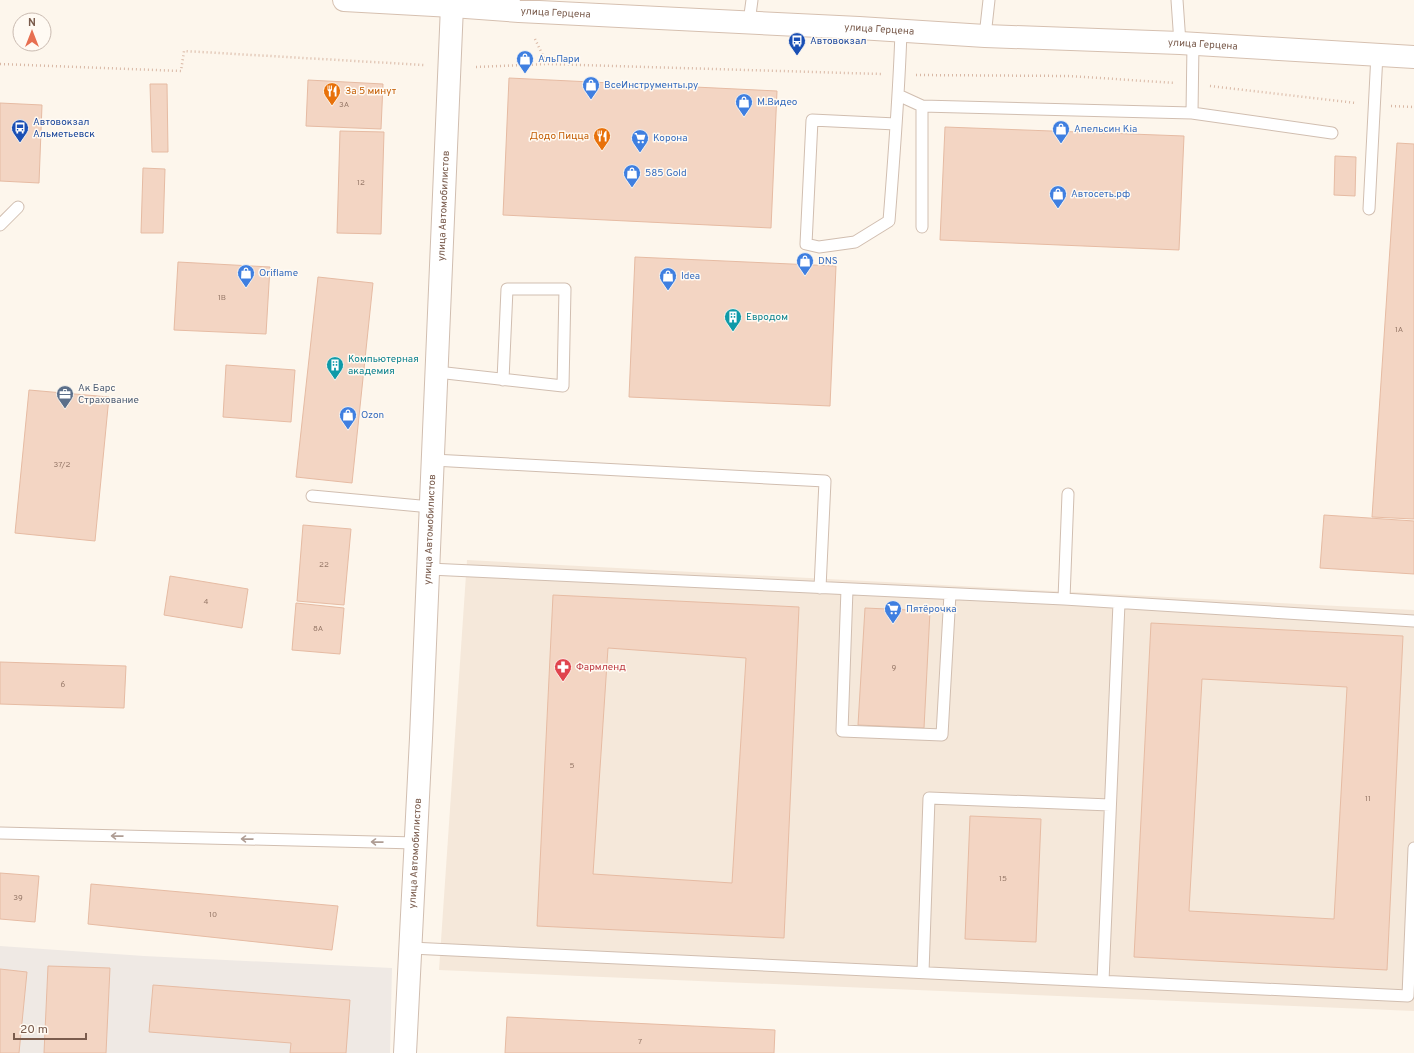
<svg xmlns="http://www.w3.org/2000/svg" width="1414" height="1053" viewBox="0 0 1414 1053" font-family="Overpass,sans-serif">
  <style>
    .residential { fill: #f5e8da }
    .industrial { fill: #efe9e4 }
    .building { fill: #f3d5c3; stroke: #e6bba3; fill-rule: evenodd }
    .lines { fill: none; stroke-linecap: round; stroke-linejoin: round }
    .service-casing { stroke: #d1beb0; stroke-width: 13 }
    .minor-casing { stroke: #d1beb0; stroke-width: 24 }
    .secondary-casing { stroke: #d6c0b0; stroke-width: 24 }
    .path { stroke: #d9b8a5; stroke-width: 2.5; stroke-dasharray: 1 3; stroke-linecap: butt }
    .service { stroke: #fff; stroke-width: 11 }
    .minor { stroke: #fff; stroke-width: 22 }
    .secondary { stroke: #fff; stroke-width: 22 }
    .oneway { stroke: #af9d94 }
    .labels { text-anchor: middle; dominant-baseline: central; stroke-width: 3; stroke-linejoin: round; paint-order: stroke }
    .number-label { font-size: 8px; fill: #987a6a }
    .street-label { font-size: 10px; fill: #7a5c4d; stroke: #fffaf3 }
    .transit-label { font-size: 10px; fill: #164399; stroke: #fffaf3; text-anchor: start }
    .shop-label { font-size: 10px; fill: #366cbe; stroke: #fffaf3; text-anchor: start }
    .food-label { font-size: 10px; fill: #c56008; stroke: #fffaf3; text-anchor: start }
    .culture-label { font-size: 10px; fill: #0d838f; stroke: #fffaf3; text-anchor: start }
    .service-label { font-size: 10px; fill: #4e5e75; stroke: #fffaf3; text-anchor: start }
    .health-label { font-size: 10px; fill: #be3a42; stroke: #fffaf3; text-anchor: start }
  </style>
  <rect width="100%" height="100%" fill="#fdf6ec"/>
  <!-- residential -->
  <path class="residential" d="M467 560 1414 610V1011L439 970Z"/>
  <!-- industrial -->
  <path class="industrial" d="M0 946 144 956 392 968 390 1053H0Z"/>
  <!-- building -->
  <path class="building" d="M509 78 777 91 771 228 503 215Z
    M308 80 383 84 381 129 306 126Z
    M150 84H167L168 152H152Z
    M0 103 42 105 39 183 0 181Z
    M945 127 1184 136 1179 250 940 240Z
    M340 131 384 132 381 234 337 233Z
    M1397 143 1414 144V519L1372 517Z
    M1335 156 1356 157 1355 196 1334 195Z
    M143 168 165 169 163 233H141Z
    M635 257 836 266 830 406 629 397Z
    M178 262 270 267 266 334 174 330Z
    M318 277 373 283 352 483 296 477Z
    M226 365 295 370 291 422 223 417Z
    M29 390 109 397 95 541 15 533Z
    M1324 515 1414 521V574L1320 568Z
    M303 525 351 529 344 605 297 601Z
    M170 576 248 589 242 628 164 615Z
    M553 595 799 607 784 938 537 926ZM608 648 746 658 732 883 593 874Z
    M296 603 344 608 340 654 292 650Z
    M865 608 930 611 924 728 858 725Z
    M1151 623 1403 636 1387 970 1134 957ZM1202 679 1347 687 1334 919 1189 911Z
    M0 662 126 666 124 708 0 704Z
    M970 816 1041 819 1036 942 965 939Z
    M0 873 39 876 35 922 0 919Z
    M91 884 338 906 332 950 88 924Z
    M48 966 110 968 106 1053H44Z
    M0 969 27 972 19 1053H0Z
    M153 985 350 1000 346 1053H290L291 1043 149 1032Z
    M507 1017 775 1030 774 1053H505Z"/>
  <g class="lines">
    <!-- service casing -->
    <g class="service-casing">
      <path id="service" d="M1177 0 1180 43
        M749 22 752 0
        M985 36 989 0
        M898 95 922 106V227
        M922 106 1192 113 1332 133
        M1192 113 1193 44
        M896 124 812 120 806 244 819 247 855 242 889 221C894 158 899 95 901 31
        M1369 209 1377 54
        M0 225 18 207
        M437 372 563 386 565 289H507L503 380
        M433 460 825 481 820 588
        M312 496 431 507
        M429 569 1064 599 1414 621
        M847 589 842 731 942 735 950 594
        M1064 599 1068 494
        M0 833 416 843
        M411 948 1408 996 1414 848
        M923 972 929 798 1110 805
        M1103 981 1119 603"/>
    </g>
    <!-- minor casing -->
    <g class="minor-casing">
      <g id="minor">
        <path id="s1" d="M405 1053 421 738 452 6"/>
      </g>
    </g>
    <!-- secondary casing -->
    <g class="secondary-casing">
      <g id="secondary">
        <path id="s2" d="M344 0 452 6 519 11 859 28 985 36 1180 43 1414 57"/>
      </g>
    </g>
    <!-- path -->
    <path class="path" d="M535 39 547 64
      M0 64 181 71 184 51 424 65
      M476 67 547 64 881 74
      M916 75 1070 76 1175 83
      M1210 86 1356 103
      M1391 106 1414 107"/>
    <!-- service -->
    <use href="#service" class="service"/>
    <!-- minor -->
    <use href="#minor" class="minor"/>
    <!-- secondary -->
    <use href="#secondary" class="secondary"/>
  </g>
  <!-- one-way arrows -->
  <defs><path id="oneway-shaft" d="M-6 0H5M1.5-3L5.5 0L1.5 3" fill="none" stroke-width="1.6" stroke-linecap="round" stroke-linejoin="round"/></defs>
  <g class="oneway">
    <use href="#oneway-shaft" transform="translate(117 836) rotate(-179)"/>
    <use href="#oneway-shaft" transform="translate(247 839) rotate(-179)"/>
    <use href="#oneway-shaft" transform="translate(377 842) rotate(-179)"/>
  </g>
  <!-- icons -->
  <defs>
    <g id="bus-pin" transform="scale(0.9)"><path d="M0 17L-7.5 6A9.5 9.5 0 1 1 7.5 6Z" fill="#1a4fb4" stroke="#fffaf3"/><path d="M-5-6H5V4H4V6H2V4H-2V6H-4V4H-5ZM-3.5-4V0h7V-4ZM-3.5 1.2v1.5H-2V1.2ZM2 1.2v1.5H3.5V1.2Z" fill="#fff"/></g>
    <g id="shop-pin" transform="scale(0.9)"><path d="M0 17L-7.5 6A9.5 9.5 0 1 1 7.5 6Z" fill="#3f7fe0" stroke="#fffaf3"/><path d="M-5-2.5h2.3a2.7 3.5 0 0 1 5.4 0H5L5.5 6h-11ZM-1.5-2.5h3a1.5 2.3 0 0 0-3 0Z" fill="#fff"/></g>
    <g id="restaurant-pin" transform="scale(0.9)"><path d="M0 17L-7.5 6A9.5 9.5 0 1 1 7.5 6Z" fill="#e8710a" stroke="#fffaf3"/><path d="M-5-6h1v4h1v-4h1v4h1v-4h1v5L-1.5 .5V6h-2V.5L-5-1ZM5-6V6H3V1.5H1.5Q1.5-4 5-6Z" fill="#fff"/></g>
    <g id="supermarket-pin" transform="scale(0.9)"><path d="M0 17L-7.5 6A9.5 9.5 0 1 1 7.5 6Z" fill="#3f7fe0" stroke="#fffaf3"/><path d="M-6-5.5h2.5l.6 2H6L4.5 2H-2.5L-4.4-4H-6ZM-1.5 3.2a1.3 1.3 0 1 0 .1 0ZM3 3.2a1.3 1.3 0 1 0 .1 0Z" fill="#fff"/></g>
    <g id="building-pin" transform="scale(0.9)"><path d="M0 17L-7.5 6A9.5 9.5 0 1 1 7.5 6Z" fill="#0f9aa8" stroke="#fffaf3"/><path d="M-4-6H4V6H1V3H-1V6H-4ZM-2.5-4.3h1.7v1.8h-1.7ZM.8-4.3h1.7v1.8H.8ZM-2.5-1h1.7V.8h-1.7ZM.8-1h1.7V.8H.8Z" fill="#fff"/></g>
    <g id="office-pin" transform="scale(0.9)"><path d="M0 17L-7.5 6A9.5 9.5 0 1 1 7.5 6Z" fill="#5c6f8a" stroke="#fffaf3"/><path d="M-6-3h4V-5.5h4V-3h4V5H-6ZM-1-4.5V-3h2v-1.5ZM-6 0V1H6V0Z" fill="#fff"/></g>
    <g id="pharmacy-pin" transform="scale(0.9)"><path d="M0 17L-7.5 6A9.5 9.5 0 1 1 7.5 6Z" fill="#e0444e" stroke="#fffaf3"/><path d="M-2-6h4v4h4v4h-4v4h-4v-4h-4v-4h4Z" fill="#fff"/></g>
  </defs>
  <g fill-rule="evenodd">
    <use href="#bus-pin" x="797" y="41"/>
    <use href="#shop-pin" x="525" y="59"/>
    <use href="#shop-pin" x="591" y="85"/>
    <use href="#restaurant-pin" x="332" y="91"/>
    <use href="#shop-pin" x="744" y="102"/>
    <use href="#bus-pin" x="20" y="128"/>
    <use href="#shop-pin" x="1061" y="129"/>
    <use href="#restaurant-pin" x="602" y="136"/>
    <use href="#supermarket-pin" x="640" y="138"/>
    <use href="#shop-pin" x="632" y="173"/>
    <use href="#shop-pin" x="1058" y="194"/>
    <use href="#shop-pin" x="805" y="261"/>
    <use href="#shop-pin" x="246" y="273"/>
    <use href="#shop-pin" x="668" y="276"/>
    <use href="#building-pin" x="733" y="317"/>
    <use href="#building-pin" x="335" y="365"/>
    <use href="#office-pin" x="65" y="394"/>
    <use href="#shop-pin" x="348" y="415"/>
    <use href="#supermarket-pin" x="893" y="609"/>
    <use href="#pharmacy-pin" x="563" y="667"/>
  </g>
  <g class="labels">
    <!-- number labels -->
    <g class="number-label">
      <text x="344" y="105">3А</text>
      <text x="361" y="183">12</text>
      <text x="222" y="298">1В</text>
      <text x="1399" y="330">1А</text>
      <text x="62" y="465">37/2</text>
      <text x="324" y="565">22</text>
      <text x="206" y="602">4</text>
      <text x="318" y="629">8А</text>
      <text x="894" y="668">9</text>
      <text x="63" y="685">6</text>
      <text x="572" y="766">5</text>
      <text x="1368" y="799">11</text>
      <text x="1003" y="879">15</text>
      <text x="18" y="898">39</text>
      <text x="213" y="915">10</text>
      <text x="640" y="1042">7</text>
    </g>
    <!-- street labels -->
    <g class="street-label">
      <text stroke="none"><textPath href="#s2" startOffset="212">улица Герцена</textPath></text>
      <text stroke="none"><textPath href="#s2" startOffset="536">улица Герцена</textPath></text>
      <text stroke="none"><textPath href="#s2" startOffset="860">улица Герцена</textPath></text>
      <text stroke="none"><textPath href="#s1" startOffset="848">улица Автомобилистов</textPath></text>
      <text stroke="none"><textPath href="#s1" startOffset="524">улица Автомобилистов</textPath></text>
      <text stroke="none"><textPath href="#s1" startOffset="200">улица Автомобилистов</textPath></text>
    </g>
    <!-- transit labels -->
    <g class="transit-label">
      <text x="810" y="41">Автовокзал</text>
      <text x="33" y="122">Автовокзал<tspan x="33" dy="12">Альметьевск</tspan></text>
    </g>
    <!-- shop labels -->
    <g class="shop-label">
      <text x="538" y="59">АльПари</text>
      <text x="604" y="85">ВсеИнструменты.ру</text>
      <text x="757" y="102">М.Видео</text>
      <text x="1074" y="129">Апельсин Kia</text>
      <text x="653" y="138">Корона</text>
      <text x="645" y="173">585 Gold</text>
      <text x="1071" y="194">Автосеть.рф</text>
      <text x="818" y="261">DNS</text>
      <text x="259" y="273">Oriflame</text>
      <text x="681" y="276">Idea</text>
      <text x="361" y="415">Ozon</text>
      <text x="906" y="609">Пятёрочка</text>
    </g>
    <!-- food labels -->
    <g class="food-label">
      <text x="345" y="91">За 5 минут</text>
      <text x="589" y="136" text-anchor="end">Додо Пицца</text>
    </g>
    <!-- culture labels -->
    <g class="culture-label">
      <text x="746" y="317">Евродом</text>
      <text x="348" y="359">Компьютерная<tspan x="348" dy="12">академия</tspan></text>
    </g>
    <!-- service labels -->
    <g class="service-label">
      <text x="78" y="388">Ак Барс<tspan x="78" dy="12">Страхование</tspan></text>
    </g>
    <!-- health labels -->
    <g class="health-label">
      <text x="576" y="667">Фармленд</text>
    </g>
  </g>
  <!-- north arrow -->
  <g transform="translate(32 32)"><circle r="19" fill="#fffaf3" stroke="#cabbb1"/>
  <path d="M0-3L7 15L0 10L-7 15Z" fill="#e76f51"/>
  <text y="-6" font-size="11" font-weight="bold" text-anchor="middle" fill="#7a5c4d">N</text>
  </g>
  <!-- scale -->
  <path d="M14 1033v6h72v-6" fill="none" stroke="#7a5c4d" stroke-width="2"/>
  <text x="20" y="1033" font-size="12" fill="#7a5c4d" stroke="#fffaf3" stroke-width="3" paint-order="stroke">20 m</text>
</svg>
